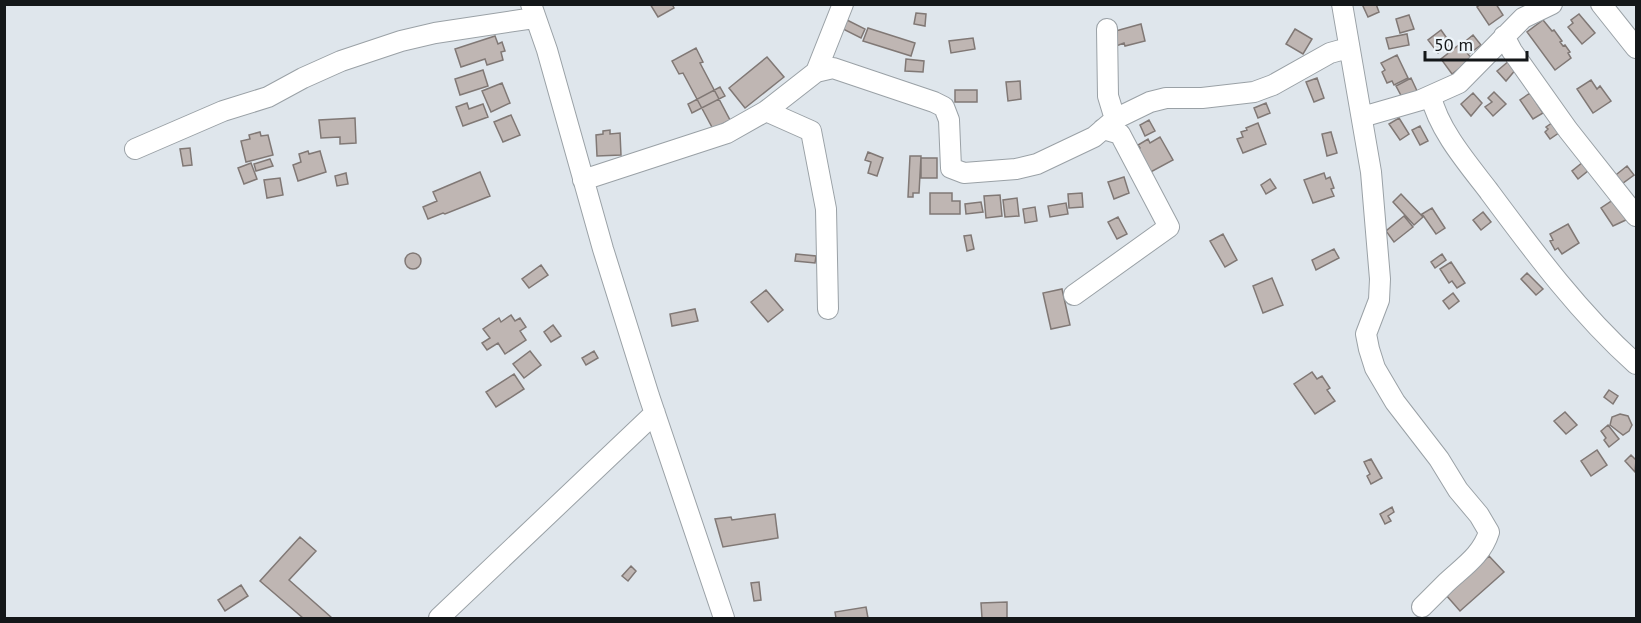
<svg xmlns="http://www.w3.org/2000/svg" width="1641" height="623" viewBox="0 0 1641 623" font-family="'PT Sans',sans-serif">
  <style>
    .building { fill: #bfb6b3; stroke: #807875; stroke-width: 1.5 }
    .lines { fill: none; stroke-linecap: round; stroke-linejoin: round }
    .minor-casing { stroke: #9aa1a6; stroke-width: 22 }
    .minor { stroke: #fff; stroke-width: 20 }
  </style>
  <rect width="100%" height="100%" fill="#dfe6ec"/>
  <!-- building -->
  <path class="building" d="M650 4H672L674 8 658 17Z
    M1362 4H1376L1379 12 1368 17Z
    M1481 4H1496L1503 15 1489 25 1477 7Z
    M916 13 926 14 925 26 914 24Z
    M1579 14 1595 33 1582 44 1568 27 1573 23 1571 20Z
    M1409 15 1414 29 1400 33 1396 19Z
    M845 19 865 29 861 38 841 28Z
    M1543 20 1552 31 1554 30 1562 41 1560 42 1563 46 1565 45 1570 52 1568 53 1571 58 1555 70 1527 32Z
    M1141 24 1145 41 1125 46 1124 43 1116 46 1112 32Z
    M868 28 915 43 911 56 863 41Z
    M1295 29 1312 39 1303 54 1286 44Z
    M1441 30 1451 44 1438 53 1428 40Z
    M1407 34 1409 45 1389 49 1386 38Z
    M1473 35 1481 45 1470 53 1462 44Z
    M495 36 498 44 502 42 505 51 501 52 503 60 487 65 485 59 461 67 455 49Z
    M973 38 975 49 951 53 949 41Z
    M1460 44 1472 59 1452 74 1441 59Z
    M696 48 703 62 700 63 730 120 713 129 683 73 679 74 672 61Z
    M1397 55 1408 78 1394 85 1392 81 1387 83 1382 72 1385 70 1381 63Z
    M767 57 784 77 745 108 729 88Z
    M906 59 924 61 923 72 905 71Z
    M1510 60 1517 68 1506 81 1497 71Z
    M483 70 488 86 460 95 455 79Z
    M1317 78 1324 98 1314 102 1306 82Z
    M1411 78 1418 93 1404 101 1396 86Z
    M1591 80 1597 89 1600 86 1611 101 1593 113 1577 89Z
    M1020 81 1021 99 1008 101 1006 82Z
    M502 83 510 103 491 112 482 91Z
    M720 87 725 96 692 113 688 104Z
    M955 90H977V102H955Z
    M1494 92 1506 104 1493 116 1485 107 1492 102 1488 98Z
    M1473 93 1482 103 1471 116 1461 104Z
    M1530 93 1543 113 1533 119 1520 100Z
    M467 103 469 109 483 104 488 117 463 126 456 107Z
    M1266 103 1270 113 1258 118 1254 108Z
    M511 115 520 135 503 142 494 122Z
    M355 118 356 143 340 144V137L321 138 319 120Z
    M1399 118 1409 134 1400 140 1389 124Z
    M1149 120 1155 131 1145 136 1140 125Z
    M1556 120 1563 130 1550 139 1545 132 1548 129 1546 127Z
    M1258 123 1266 144 1243 153 1237 139 1243 137 1241 132 1247 130 1246 128Z
    M1420 126 1428 141 1420 145 1412 130Z
    M610 130V134L620 133 621 155 597 156 596 135 603 134V131Z
    M260 132 261 136 268 135 273 155 246 162 241 141 250 139 249 135Z
    M1331 132 1337 153 1327 156 1322 134Z
    M1160 137 1173 160 1147 174 1134 151 1140 148 1138 145 1148 139 1150 143Z
    M190 148 192 165 183 166 180 149Z
    M308 151 309 154 320 151 326 172 298 181 293 165 301 162 299 154Z
    M868 152 883 158 877 176 868 173 871 162 865 160Z
    M910 156H921L919 193H913V197H908Z
    M921 158H937V178H921Z
    M270 159 273 166 256 171 254 164Z
    M1583 162 1589 170 1578 179 1572 171Z
    M251 163 257 179 244 184 238 168Z
    M1627 166 1634 175 1619 186 1612 178Z
    M480 172 490 196 445 214 443 213 428 219 423 207 437 201 433 192Z
    M346 173 348 184 337 186 335 176Z
    M1324 173 1326 179 1330 177 1334 188 1331 189 1334 196 1313 203 1304 180Z
    M1124 177 1129 193 1114 199 1108 182Z
    M280 178 283 195 267 198 264 180Z
    M1270 179 1276 188 1266 194 1261 185Z
    M930 193H952V201H960V214H930Z
    M1082 193 1083 207 1069 208 1068 194Z
    M1401 194 1423 217 1414 225 1393 202Z
    M1000 195 1002 216 986 218 984 196Z
    M1619 196 1628 219 1613 226 1601 208Z
    M1017 198 1019 216 1005 217 1003 200Z
    M981 202 983 212 966 214 965 204Z
    M1066 203 1068 214 1050 217 1048 206Z
    M1035 207 1037 221 1025 223 1023 209Z
    M1432 208 1445 228 1436 234 1422 214Z
    M1483 212 1491 222 1481 230 1473 220Z
    M1404 216 1413 227 1394 242 1386 231Z
    M1118 217 1127 234 1117 239 1108 222Z
    M1568 224 1579 243 1562 254 1558 248 1555 250 1550 241 1553 240 1550 234Z
    M1223 234 1237 260 1225 267 1210 241Z
    M971 235 974 249 967 251 964 236Z
    M1334 249 1339 258 1316 270 1312 260Z
    M405 261a8 8 0 1 1 16 0a8 8 0 1 1-16 0Z
    M796 254 816 256 815 263 795 261Z
    M1442 254 1446 260 1435 268 1431 262Z
    M1451 262 1465 283 1457 288 1452 281 1449 283 1440 269Z
    M541 265 548 275 529 288 522 279Z
    M1527 273 1543 289 1536 295 1521 279Z
    M1272 278 1283 305 1263 313 1253 286Z
    M1062 289 1070 325 1051 329 1043 293Z
    M766 290 783 310 768 322 751 302Z
    M1453 293 1459 301 1449 309 1443 301Z
    M695 309 698 321 672 326 670 314Z
    M511 315 515 321 520 318 526 327 520 331 526 340 505 354 498 343 487 350 482 343 490 338 483 329 499 318 501 322Z
    M553 325 561 336 551 342 544 332Z
    M530 351 541 365 524 378 513 364Z
    M594 351 598 358 586 365 582 358Z
    M1312 372 1317 379 1322 376 1330 388 1327 390 1335 401 1315 414 1294 384Z
    M514 374 524 389 496 407 486 392Z
    M1609 390 1618 396 1613 404 1604 397Z
    M1565 412 1577 425 1566 434 1554 421Z
    M1620 414 1628 416 1632 425 1629 431 1623 435 1610 425 1612 417Z
    M1608 425 1619 439 1609 447 1604 440 1606 438 1601 431Z
    M1597 450 1607 465 1591 476 1581 461Z
    M1631 455 1636 460 1635 472 1625 461Z
    M1371 459 1382 478 1371 484 1367 476 1370 474 1364 462Z
    M1392 507 1394 512 1388 516 1391 521 1385 524 1380 514Z
    M775 514 778 538 723 547 715 519 731 517 732 520Z
    M300 537 316 551 289 580 332 618H303L260 581Z
    M1489 556 1504 572 1460 611 1446 595Z
    M631 566 636 571 628 581 622 576Z
    M759 582 761 600 754 601 751 583Z
    M241 585 248 596 225 611 218 600Z
    M1007 602V618H982L981 603Z
    M866 607 868 618H836L835 612Z"/>
  <g class="lines">
    <!-- minor casing -->
    <g class="minor-casing">
      <path id="minor" d="M531 4 547 50 603 249 649 396 724 618
        M843 4 816 72 833 68 934 102 944 107 949 120 951 168 964 173 1016 169 1037 164 1094 137 1115 119 1150 102 1166 98H1202L1254 92 1273 85 1330 53 1348 48
        M1342 4 1371 172 1380 279 1379 300 1366 334 1369 349 1375 368 1395 402 1439 459 1458 490 1479 515 1489 532C1482 555 1463 567 1446 583 1438 591 1430 599 1422 607
        M1601 4 1636 48
        M1107 29 1108 96 1115 119
        M1504 36 1512 51 1568 130 1636 216
        M1431 96C1438 129 1468 164 1488 190 1534 252 1579 313 1636 364
        M766 111 811 131 826 209 828 309
        M1362 117 1421 100 1459 83 1523 18 1552 4
        M135 149 223 111 268 97 303 78 341 61 401 41 435 33 534 18
        M583 180 727 133 766 111 816 72
        M1074 295 1169 227 1120 134 1103 129
        M439 618 655 413"/>
    </g>
    <!-- minor -->
    <use href="#minor" class="minor"/>
  </g>
  <!-- border -->
  <rect width="1641" height="623" fill="none" stroke="#141719" stroke-width="12"/>
  <!-- scale -->
  <path d="M1425 51v9h102v-9" fill="none" stroke="#141719" stroke-width="3"/>
  <text x="1434" y="51" font-size="18" fill="#141719" stroke="#edf4f9" stroke-width="4.5" paint-order="stroke">50 m</text>
</svg>
